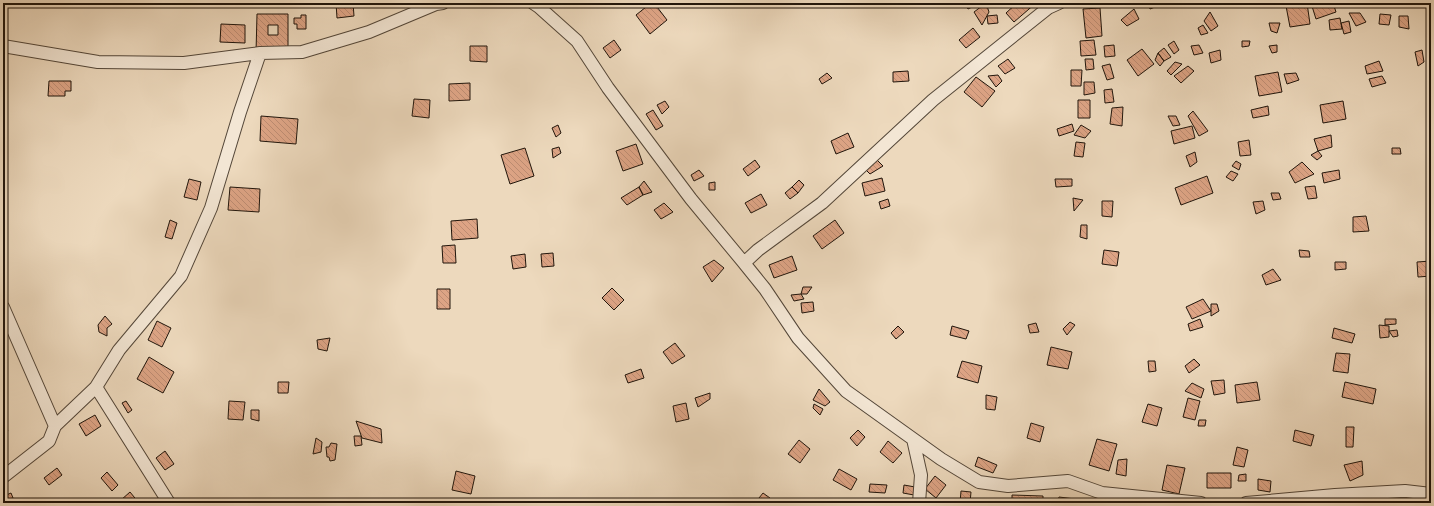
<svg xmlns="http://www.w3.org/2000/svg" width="1434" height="506" viewBox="0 0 1434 506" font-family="'IM FELL DW Pica',serif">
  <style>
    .building { fill: url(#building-back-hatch); stroke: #20150b; fill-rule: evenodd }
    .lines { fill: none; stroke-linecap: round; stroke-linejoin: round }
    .street-casing { stroke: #534638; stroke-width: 14 }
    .street { stroke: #f3e6d4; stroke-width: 12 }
  </style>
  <defs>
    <pattern id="building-back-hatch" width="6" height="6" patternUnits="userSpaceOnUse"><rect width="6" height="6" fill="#dda485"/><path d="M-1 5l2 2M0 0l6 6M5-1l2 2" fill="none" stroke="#bd8c72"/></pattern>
  </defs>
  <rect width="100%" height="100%" fill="#edd9bd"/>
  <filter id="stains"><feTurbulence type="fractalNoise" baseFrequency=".005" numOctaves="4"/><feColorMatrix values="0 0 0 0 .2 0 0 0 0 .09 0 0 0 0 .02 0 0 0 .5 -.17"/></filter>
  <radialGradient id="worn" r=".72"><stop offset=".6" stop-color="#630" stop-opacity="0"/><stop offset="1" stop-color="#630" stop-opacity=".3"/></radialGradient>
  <!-- building -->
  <path class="building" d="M336 3H353L354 16 337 18Z
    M651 3H654L667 20 650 34 636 15Z
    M964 3H980L968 9Z
    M986 3 989 12 982 25 974 12Z
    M1017 3H1036L1014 22 1006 13Z
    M1148 3H1165L1150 9Z
    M1307 3 1310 24 1290 27 1286 6Z
    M1311 3H1333L1336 12 1316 19Z
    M1100 8 1102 36 1086 38 1083 9Z
    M1134 9 1139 19 1127 26 1121 20Z
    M1210 12 1218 26 1211 31 1204 21Z
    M1349 13H1360L1366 22 1356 26Z
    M257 14H288V47L256 53ZM268 25H278V35H268Z
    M1380 14 1391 15 1389 25 1379 24Z
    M301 15H306V29H297V24H294V18H301Z
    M997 15 998 23 988 24 987 16Z
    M1399 16H1408L1409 29 1399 27Z
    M1340 18 1342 29 1330 30 1329 20Z
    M1349 21 1351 32 1344 34 1341 23Z
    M1269 23H1280L1277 33 1271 31Z
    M221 24 245 25V43L220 42Z
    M1203 25 1208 33 1201 35 1198 28Z
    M973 28 980 37 966 48 959 40Z
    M614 40 621 50 610 58 603 48Z
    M1094 40 1096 55 1081 56 1080 41Z
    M1174 41 1179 50 1174 54 1168 45Z
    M1242 41H1250L1249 46 1242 47Z
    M1114 45 1115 56 1105 57 1104 46Z
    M1199 45 1203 53 1194 55 1191 46Z
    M1277 45V52L1272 53 1269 46Z
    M470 46H487V62L470 61Z
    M1164 48 1171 57 1164 61 1158 53Z
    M1142 49 1154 64 1138 76 1127 60Z
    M1220 50 1221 60 1211 63 1209 53Z
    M1422 50 1424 62 1418 66 1415 52Z
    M1158 53 1164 61 1160 66 1155 60Z
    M1008 59 1015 68 1005 74 998 66Z
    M1085 59H1093L1094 69 1086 70Z
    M1379 61 1383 71 1367 74 1365 66Z
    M1175 62 1182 64 1171 75 1167 71Z
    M1110 64 1114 78 1107 80 1102 66Z
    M1188 66 1194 71 1181 83 1174 76Z
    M1071 70H1082L1081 86H1071Z
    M908 71 909 81 893 82V72Z
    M1278 72 1282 92 1259 96 1255 76Z
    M827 73 832 78 822 84 819 79Z
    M1296 73 1299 80 1287 84 1284 74Z
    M998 75 1002 81 996 87 988 76Z
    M1382 76 1386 83 1372 87 1369 79Z
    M976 77 995 91 982 107 964 92Z
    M49 81H71V91H65V96H48Z
    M1084 82H1094L1095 93 1084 95Z
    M470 83V100L449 101V84Z
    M1112 89 1114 102 1105 103 1104 90Z
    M414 99 430 100 429 118 412 116Z
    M1078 100H1090V118H1078Z
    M665 101 669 107 662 114 657 105Z
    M1343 101 1346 119 1323 123 1320 105Z
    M1268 106 1269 115 1253 118 1251 110Z
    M1123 107 1122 126 1110 124 1112 108Z
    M653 110 663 126 656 130 646 114Z
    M1193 111 1208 131 1199 136 1188 116Z
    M261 116 298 119 296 144 260 141Z
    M1168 116H1176L1180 125 1173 126Z
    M1072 124 1074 131 1059 136 1057 129Z
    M558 125 561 133 556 137 552 128Z
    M1081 125 1091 131 1085 138 1074 135Z
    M1192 126 1195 138 1174 144 1171 131Z
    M848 133 854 147 836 154 831 141Z
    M1331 135 1332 147 1318 151 1314 139Z
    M1249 140 1251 155 1240 156 1238 142Z
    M1076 142 1085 143 1083 157 1074 156Z
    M636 144 643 164 623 171 616 151Z
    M559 147 561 153 553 158 552 149Z
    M525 148 534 176 510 184 501 155Z
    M1392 148H1400L1401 154H1392Z
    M1318 151 1322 156 1317 160 1311 155Z
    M1195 152 1197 162 1190 167 1186 156Z
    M755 160 760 167 748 176 743 169Z
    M877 160 883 166 870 174 865 169Z
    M1236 161 1241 164 1239 170 1232 166Z
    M1302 162 1314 174 1295 183 1289 172Z
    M699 170 704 176 694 181 691 175Z
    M1339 170 1340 179 1324 183 1322 173Z
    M1231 171 1238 174 1233 181 1226 177Z
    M1207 176 1213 193 1181 205 1175 188Z
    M882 178 885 191 865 196 862 183Z
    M189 179 201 182 197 200 184 197Z
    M1055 179H1072V186L1056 187Z
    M799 180 804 185 798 193 792 187Z
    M644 181 652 192 643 195 639 187Z
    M715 182V190H709V183Z
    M1315 186 1317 198 1308 199 1305 187Z
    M230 187 260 189 259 212 228 210Z
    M639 187 643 195 627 205 621 198Z
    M792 187 798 193 790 199 785 193Z
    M1271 193H1279L1281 199 1273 200Z
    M761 194 767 205 751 213 745 203Z
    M1073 198 1083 200 1074 211Z
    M888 199 890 206 881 209 879 202Z
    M1102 201H1113L1112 217 1102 216Z
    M1263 201 1265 210 1256 214 1253 202Z
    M664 203 673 212 661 219 654 210Z
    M1366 216 1369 231 1353 232V217Z
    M477 219 478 238 452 240 451 221Z
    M170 220 177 223 172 239 165 237Z
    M835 220 844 233 822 249 813 236Z
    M1081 225H1087V239L1080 237Z
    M455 245 456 263H443L442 246Z
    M1104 250 1119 252 1117 266 1102 264Z
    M1299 250 1309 251 1310 257H1300Z
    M553 253 554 266 542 267 541 254Z
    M525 254 526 267 513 269 511 256Z
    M792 256 797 270 774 278 769 265Z
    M714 260 724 268 712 282 703 267Z
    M1431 261V276L1418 277 1417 262Z
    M1335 262H1346V269L1335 270Z
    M1273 269 1281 280 1266 285 1262 275Z
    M803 287H812L807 294H801Z
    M612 288 624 300 614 310 602 298Z
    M437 289H450V309H437Z
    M801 294 804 299 794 301 791 295Z
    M1203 299 1211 311 1192 319 1186 307Z
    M813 302 814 311 802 313 801 303Z
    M1211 304H1217L1219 311 1211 316Z
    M105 316 112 324 107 328V336L99 332 98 325Z
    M1200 319 1203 327 1190 331 1188 324Z
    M1385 319H1396V324L1385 325Z
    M157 321 171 328 162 347 148 340Z
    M1070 322 1075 325 1067 335 1063 329Z
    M1036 323 1039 332 1030 333 1028 325Z
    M1379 325 1389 326V337L1380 338Z
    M898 326 904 332 896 339 891 333Z
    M952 326 969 331 966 339 950 335Z
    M1334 328 1355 334 1352 343 1332 338Z
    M1397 330 1398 336 1393 337 1389 331Z
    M330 338 327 351 318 349 317 340Z
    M675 343 685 356 672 364 663 352Z
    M1051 347 1072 352 1068 369 1047 365Z
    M1336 353 1350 354 1348 373 1333 371Z
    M149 357 174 372 163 393 137 379Z
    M1194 359 1200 365 1189 373 1185 366Z
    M962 361 982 366 978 383 957 377Z
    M1148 361H1155L1156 371 1149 372Z
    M641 369 644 378 628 383 625 375Z
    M1224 380 1225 393 1214 395 1211 381Z
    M278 382H289L288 393H278Z
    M1257 382 1260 400 1237 403 1235 385Z
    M1345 382 1376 389 1373 404 1342 397Z
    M1192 383 1204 389 1201 398 1185 391Z
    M819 389 830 402 825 406 813 400Z
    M710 393V399L698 407 695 398Z
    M986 395 997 397 995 410 986 409Z
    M1188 398 1200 401 1195 420 1183 417Z
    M126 401 132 410 128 413 122 403Z
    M229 401 245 402 243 420 228 419Z
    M686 403 689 419 676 422 673 406Z
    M814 404 823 409 820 415 813 408Z
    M1148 404 1162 408 1157 426 1142 422Z
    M251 410H259V421L251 419Z
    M95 415 101 426 86 436 79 424Z
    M1199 420H1206L1205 426H1198Z
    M356 421 381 429 382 443 362 438Z
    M1031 423 1044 427 1040 442 1027 438Z
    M3 424 8 431 4 433 7 439 3 441Z
    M1346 427H1354L1353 447H1346Z
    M858 430 865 437 857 446 850 438Z
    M1295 430 1314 435 1311 446 1293 441Z
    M354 436H361L362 445 355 446Z
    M316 438 322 442 321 452 313 454Z
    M1097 439 1117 444 1109 471 1089 465Z
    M799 440 810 449 800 463 788 454Z
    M888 441 902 453 893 463 880 452Z
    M331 443 337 444 335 460 330 461 329 457H327L326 447H329Z
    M1237 447 1248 450 1244 467 1233 465Z
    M165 451 174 464 165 470 156 458Z
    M978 457 997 465 993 473 975 466Z
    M1127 459 1126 476 1116 474 1118 460Z
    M1362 461 1363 475 1350 481 1344 465Z
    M1167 465 1185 468 1179 494 1162 490Z
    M57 468 62 475 49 485 44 478Z
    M839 469 857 479 851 490 833 480Z
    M456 471 475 476 471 494 452 490Z
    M107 472 118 485 112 491 101 478Z
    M1207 473H1231V488H1207Z
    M1246 474V481H1238L1239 475Z
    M935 476 946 485 936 498 925 489Z
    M1258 479 1271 481 1270 492 1258 490Z
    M870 484 887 485 885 493 869 492Z
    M904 485 915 487 914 495 903 493Z
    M961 491 971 492 970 503H960Z
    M130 492 139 503H123L121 500Z
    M11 493 15 503H7L4 496Z
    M763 493 770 498 767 503H755Z
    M1012 495 1043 496V503H1012Z
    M1059 497 1075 499V503H1057Z"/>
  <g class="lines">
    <!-- street casing -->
    <g class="street-casing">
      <path id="street" d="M533 3 539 7 577 41 608 88 691 199 744 263 758 250 822 203 933 100 1048 8 1059 3
        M3 46 98 62 184 63 260 53
        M744 263 765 289 798 338 846 391 941 459 979 482 1008 486 1068 481 1102 493 1201 503
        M3 307 55 426
        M96 387 169 503
        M913 439 921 475 919 503
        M3 477 49 441 55 426 96 387 119 350 181 276 211 208 240 112 260 53 302 52 369 32 436 4 443 3
        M1246 503 1335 495 1405 491 1431 494"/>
    </g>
    <!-- street -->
    <use href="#street" class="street"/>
  </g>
  <!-- margin -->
  <rect width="1434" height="506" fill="none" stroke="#edd9bd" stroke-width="16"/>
  <rect x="4" y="4" width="1426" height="498" fill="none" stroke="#20150b" stroke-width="2"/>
  <rect x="8" y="8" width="1418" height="490" fill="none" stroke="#20150b"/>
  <rect width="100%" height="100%" filter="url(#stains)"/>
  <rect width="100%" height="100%" fill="url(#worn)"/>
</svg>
